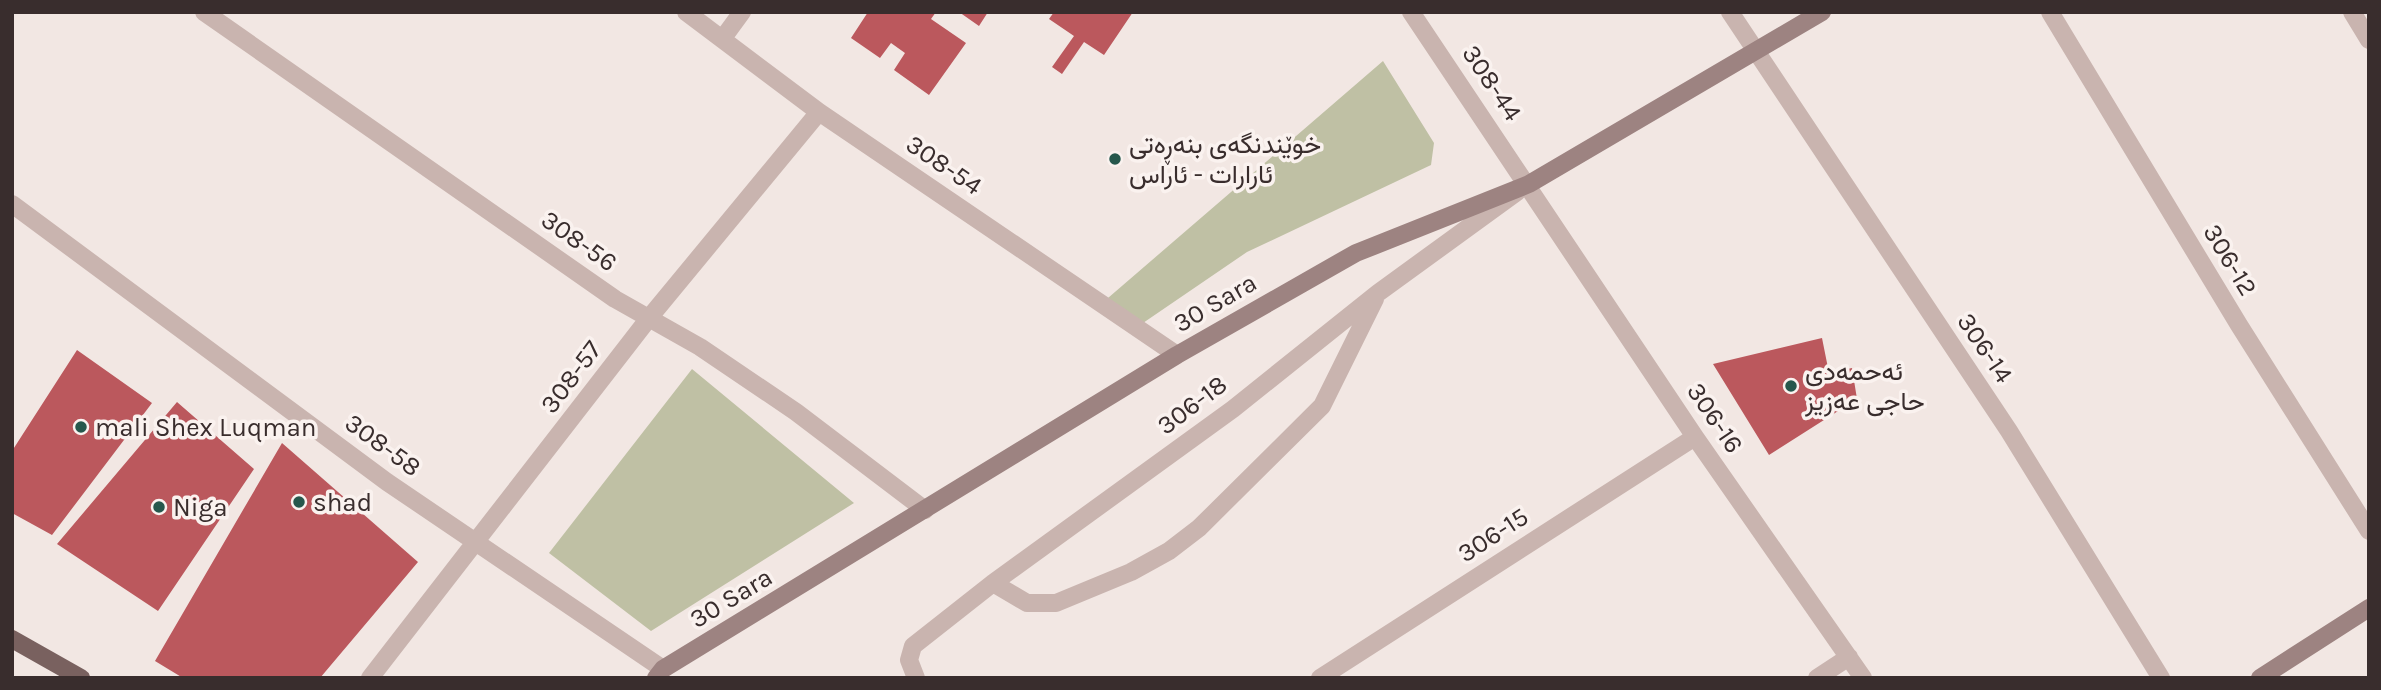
<svg xmlns="http://www.w3.org/2000/svg" width="2381" height="690" viewBox="0 0 2381 690" font-family="Karla,Vazirmatn,sans-serif">
  <style>
    .green { fill: #bfc0a4 }
    .building { fill: #bb585d }
    .lines { fill: none; stroke-linecap: round; stroke-linejoin: round }
    .street { stroke: #c9b4af; stroke-width: 18 }
    .secondary { stroke: #9d8381; stroke-width: 18 }
    .primary { stroke: #79615f; stroke-width: 18 }
    .poi-dot { fill: #26574c; stroke: #faf2ef; stroke-width: 2.5 }
    .labels { text-anchor: middle; dominant-baseline: central; stroke-width: 7; stroke-linejoin: round; paint-order: stroke }
    .street-label { font-size: 26px; fill: #392d2d; stroke: #faf2ef }
    .poi-label { font-size: 26px; fill: #392d2d; stroke: #faf2ef; text-anchor: start }
  </style>
  <rect width="100%" height="100%" fill="#f2e7e3"/>
  <!-- green -->
  <path class="green" d="M1383 61 1434 143 1431 165 1247 252 1143 323 1108 298Z
    M692 369 854 503 651 631 549 553Z"/>
  <!-- building -->
  <path class="building" d="M868 12H936L931 19 966 43 929 95 894 70 905 53 891 43 880 58 851 38Z
    M959 12H988L979 26Z
    M1054 12H1133L1104 55 1084 42 1062 74 1052 67 1074 36 1049 19Z
    M1822 338 1829 373 1852 368 1857 399 1769 455 1713 364Z
    M77 350 152 403 52 535 12 513V451Z
    M177 402 254 469 158 611 57 544Z
    M282 443 418 562 320 678H183L155 661Z"/>
  <g class="lines">
    <!-- street -->
    <path class="street" d="M204 12 615 299 700 347 796 412 925 510
      M686 12 819 112 1177 355
      M1411 12 1695 437 1863 678
      M1730 12 2009 431 2161 678
      M2050 12 2239 325 2369 531
      M2352 12 2369 40
      M723 38 742 12
      M12 204 387 482 663 669
      M993 583 1027 603H1056L1131 572 1169 551 1199 528 1322 406 1375 299
      M370 678 649 318 819 112
      M916 678 909 660 913 646 993 583 1233 409 1378 293 1517 192
      M1320 678 1695 437
      M1817 678 1849 657"/>
    <!-- secondary -->
    <path class="secondary" d="M656 678 663 669 1177 355 1356 253 1529 184 1822 12
      M2260 678 2369 608"/>
    <!-- primary -->
    <path class="primary" d="M12 639 81 678"/>
  </g>
  <!-- markers -->
  <g class="poi-dot">
    <circle cx="1115" cy="159" r="7"/>
    <circle cx="1791" cy="386" r="7"/>
    <circle cx="81" cy="427" r="7"/>
    <circle cx="299" cy="502" r="7"/>
    <circle cx="159" cy="507" r="7"/>
  </g>
  <g class="labels">
    <!-- street labels -->
    <g class="street-label">
      <text transform="translate(1492 83) rotate(56)">308-44</text>
      <text transform="translate(944 165) rotate(34)">308-54</text>
      <text transform="translate(579 241) rotate(35)">308-56</text>
      <text transform="translate(2230 260) rotate(59)">306-12</text>
      <text transform="translate(1215 303) rotate(-30)">30 Sara</text>
      <text transform="translate(1985 348) rotate(56)">306-14</text>
      <text transform="translate(571 377) rotate(-53)">308-57</text>
      <text transform="translate(1192 405) rotate(-37)">306-18</text>
      <text transform="translate(1715 418) rotate(56)">306-16</text>
      <text transform="translate(383 445) rotate(36)">308-58</text>
      <text transform="translate(1493 535) rotate(-33)">306-15</text>
      <text transform="translate(731 598) rotate(-31)">30 Sara</text>
    </g>
    <!-- poi labels -->
    <g class="poi-label">
      <text x="1129" y="144">خوێندنگەی بنەڕەتی<tspan x="1129" dy="30">ئارارات - ئاراس</tspan></text>
      <text x="1805" y="371">ئەحمەدی<tspan x="1805" dy="30">حاجی عەزیز</tspan></text>
      <text x="95" y="427">mali Shex Luqman</text>
      <text x="313" y="502">shad</text>
      <text x="173" y="507">Niga</text>
    </g>
  </g>
  <!-- border -->
  <rect width="2381" height="690" fill="none" stroke="#392d2d" stroke-width="28"/>
</svg>
